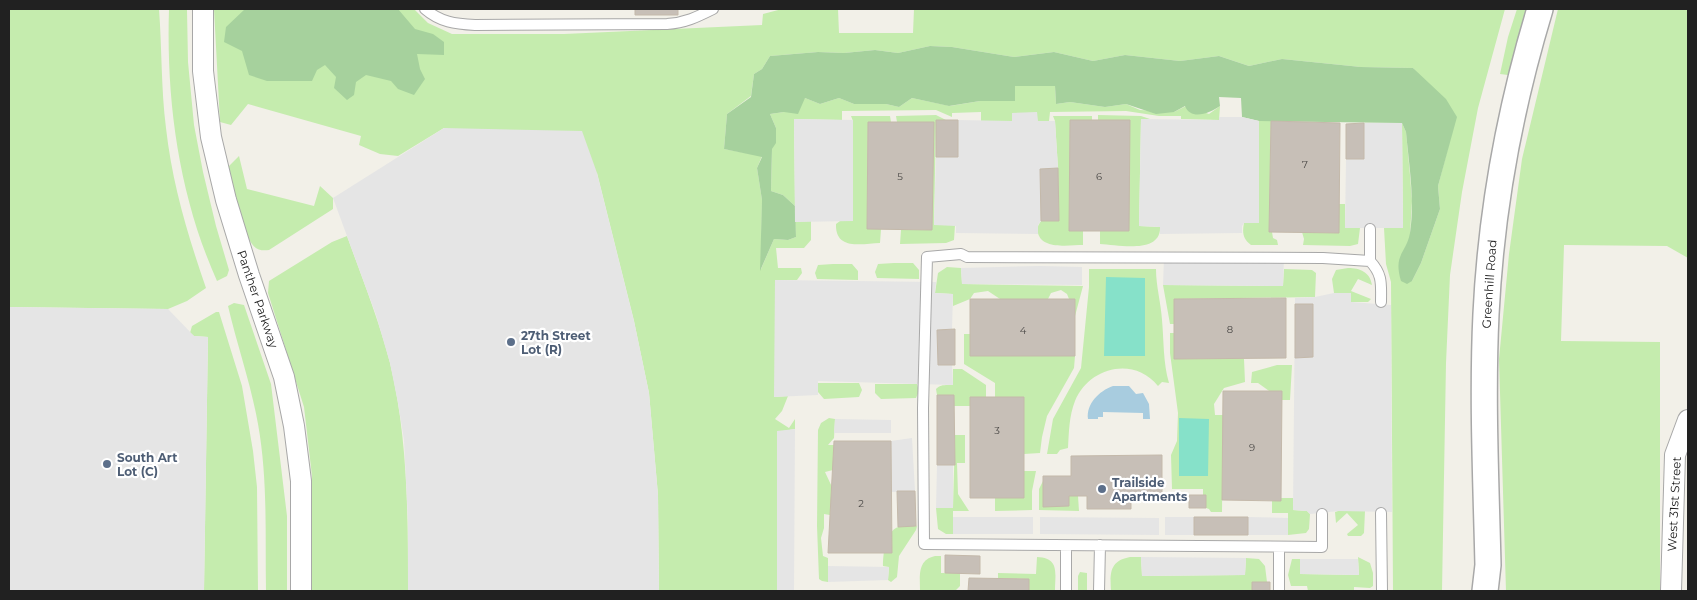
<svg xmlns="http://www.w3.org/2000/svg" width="1697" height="600" viewBox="0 0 1697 600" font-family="Montserrat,sans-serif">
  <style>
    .grass { fill: #c5ecae }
    .forest { fill: #a6d19d }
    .pitch { fill: #86e1c9 }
    .parking { fill: #e5e5e5 }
    .water { fill: #a8ccdf }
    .building { fill: #c7bfb7; stroke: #c4b9aa }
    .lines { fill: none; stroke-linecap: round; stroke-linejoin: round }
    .service-casing { stroke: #a8a8a8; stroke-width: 12 }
    .minor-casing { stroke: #a8a8a8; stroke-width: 22 }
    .tertiary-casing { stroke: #a8a8a8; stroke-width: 28 }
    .service { stroke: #fff; stroke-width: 10 }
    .minor { stroke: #fff; stroke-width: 20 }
    .tertiary { stroke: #fff; stroke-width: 25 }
    .service-dot { fill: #5c6f8a; stroke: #fff; stroke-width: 2 }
    .labels { text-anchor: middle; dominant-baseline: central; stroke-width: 4.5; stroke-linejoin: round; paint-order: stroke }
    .number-label { font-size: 10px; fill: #4a4846 }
    .street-label { font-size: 12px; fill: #212121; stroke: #fff }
    .service-label { font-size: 12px; font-weight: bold; fill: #4e5e75; stroke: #fff; text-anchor: start }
  </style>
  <rect width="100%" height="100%" fill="#f2f0e8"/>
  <!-- grass -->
  <path class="grass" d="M9 9H159C162 49 161 88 166 128 172 183 188 236 206 288L187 301 168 309 9 307Z
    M169 9 187 10 188 62 194 125 203 172 216 226 229 270 227 276 217 281C179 196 166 102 169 9Z
    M214 9H414L428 23 452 34H564L762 25 763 14 782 9H838L839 33H913L914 9H1505L1478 108 1462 192 1450 275 1446 363 1442 591H1393L1391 282 1386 264 1384 228H1403L1402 123 1406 132 1410 175 1412 201 1410 235 1412 281 1421 263 1440 209 1438 186 1456 117 1413 68 1361 67 1282 59 1249 66 1219 56 1180 61 1125 55 1093 61 1054 52 1014 57 952 47 930 46 898 53 875 50 844 53 818 52 770 56 762 69 754 74 751 96 727 114 724 149 762 156 757 168 762 200 761 269 774 239 788 240 796 237 795 222 811 221V240L804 248H776L778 268H801L802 273 797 280H775V397L788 396 782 411 775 419 789 428 795 419V429L777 432V591H659L658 495 649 393 634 321 597 173 444 128 398 156 380 154 359 145 361 136 248 104 231 125 220 122Z
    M1517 9H1526L1508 75 1500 74 1508 37Z
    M1558 9H1688V258L1667 246 1564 245 1561 341 1660 342V591H1506L1499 359 1509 254 1522 159Z
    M1015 86H1055L1056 104 1070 102 1105 107 1126 104 1140 110 1174 112 1186 106 1209 114 1220 106 1219 120 1181 119V116H1159L1126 111 1050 112 1049 121H1037V113H1012V121H981V112L952 113V117L936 110 842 111V120L794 119 795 206 783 195 771 191 772 149 776 128 770 114 784 112 805 98 820 104 839 98 854 104H886L899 107 912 98 950 106 980 101H1014Z
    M936 115 946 120 936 121 934 225H955L954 240 946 243 900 244 901 230H932L933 122H897L896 116Z
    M1098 115 1141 116 1150 119H1141L1139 226 1160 227C1161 254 1119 245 1100 244V231H1129L1098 120Z
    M851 116H890L891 122H868L867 228 881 229 880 243C861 244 835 250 836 224L840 221H853V121Z
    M1053 116H1092V120H1070L1069 231H1083V245C1070 245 1042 250 1038 233 1037 228 1038 225 1041 221H1059L1058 168 1055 121Z
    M1259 121H1271L1269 232H1272L1273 238 1277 240 1278 245H1251C1243 239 1242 233 1244 223H1259Z
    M239 156 247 189 314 206 320 186 333 198V209L269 250C262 251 256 250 252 244 241 229 233 186 228 167Z
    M1339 204H1345V228H1360L1358 244 1350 246 1303 245 1304 239 1302 232 1339 233Z
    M347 236C362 278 379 320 390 363 408 438 408 515 408 591H312V476L304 407 268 293 269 281 332 242Z
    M894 263H913L919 270V279L877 278 875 272 878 264Z
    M833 264H852L858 271V280L817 279 815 273 818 265Z
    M947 267 961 268 962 284 1083 286 1075 316V300L1069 299 1067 294 1061 290 1051 293 1048 299H1000L988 291 974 293 970 299 953 306V294L935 293 938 273Z
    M1348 268C1360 268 1370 272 1372 285L1358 279 1351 291 1371 299 1368 302H1351V293H1334L1332 279 1336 270Z
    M1089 269H1156C1156 286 1161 303 1162 320 1164 342 1163 362 1169 383L1162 382 1158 386C1134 356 1089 367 1075 401 1069 416 1069 432 1068 448L1060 450 1057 454H1047L1053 419 1081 368 1089 287Z
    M1284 269 1312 270 1316 273 1315 297 1174 299V324H1170L1163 285 1283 286Z
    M234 303 244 305 271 384 287 516V591H266C265 535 268 480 258 424 251 384 237 345 228 306Z
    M216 312H219L242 386 253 451 257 487 258 591H204L208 337 194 336 190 333 192 326Z
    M1170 333H1174V359H1244L1245 382 1224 388 1214 404 1215 415H1223L1222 512H1211L1209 509 1206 508V495H1203V489H1172L1171 455 1177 441 1178 413 1170 353Z
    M964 334H970V356H1075L1074 368 1047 416 1042 437 1040 453 1024 454V398L995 397V383L964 364Z
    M1277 365H1292L1290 400H1282L1258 383H1251L1252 372Z
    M953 369H962L986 385V397L970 406H954V395H937L936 389C940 384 947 385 953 385Z
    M818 383H859L862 390 859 397 824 399 818 392Z
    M875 384H917L919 391 916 398 881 399 875 393Z
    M829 418 835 419 834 438 828 445H834L833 470 825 472 832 487 830 515 824 514V528L821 538 823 556 828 558V582L822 581 819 579 817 526 818 430 821 423Z
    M955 435H965V463H957L958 494 969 511H953V534H946L938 529 936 508H953Z
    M1024 471H1036L1032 491V510L995 511V498H1024Z
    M1043 481V506H1069V496H1078L1079 511 1039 510V489Z
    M1281 498H1293V510L1307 511 1310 514 1309 529 1306 533 1288 535V513H1272V501Z
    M1338 511H1365L1364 533 1361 536H1348L1347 534 1358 525 1347 513 1336 523 1335 512Z
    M917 526 916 530 899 556 897 577 891 582 888 580 889 567 883 566C883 555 885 534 896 528 901 525 910 526 917 526Z
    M935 556H941V573H960V586L955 591H920C920 576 917 560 935 556Z
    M1037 557C1060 558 1055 573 1055 591H1029V579L998 578V573L1036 574Z
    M1130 557H1141L1142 576 1245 575 1246 558 1259 559 1265 566 1267 582H1252V591H1111C1110 574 1109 561 1130 557Z
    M1358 557 1370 563 1373 573V586L1370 588 1354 587V591H1308L1307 586H1291L1288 575 1292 559H1300V574L1359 575Z
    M1080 572 1087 573V591H1078V576Z"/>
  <!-- forest -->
  <path class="forest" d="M245 9H398L415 29 433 34 444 42V55L417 54 420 69 425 79 414 95 398 89 391 81 366 75 356 82 354 95 347 100 334 88 336 77 325 65 317 70 312 81H267L249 75 242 51 224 42 226 27Z
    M930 46 952 47 1014 57 1054 52 1093 61 1125 55 1180 61 1219 56 1249 66 1282 59 1361 67 1413 68 1446 99 1457 117 1438 186 1440 209 1421 263 1412 281 1407 284 1401 281C1393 254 1406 254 1410 233 1415 200 1409 165 1406 132L1402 123 1259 121 1242 117 1241 98 1219 97 1220 106C1210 113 1191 121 1185 106L1174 112 1156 114 1126 104 1105 107 1070 102 1056 104 1055 86H1015V101H980L949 106 912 98 899 107 886 104H854L839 98 820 104 805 98 798 114 784 112 770 114 776 128V143L772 149 771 191 783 195 795 206 796 237 788 240 774 239 760 271 762 200 757 168 762 157 724 149 727 114 751 97 754 74 762 69 770 56 818 52 844 53 875 50 898 53Z"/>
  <!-- pitch -->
  <path class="pitch" d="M1106 277 1145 278V356H1104Z
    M1179 418 1209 419 1208 476H1179Z"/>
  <!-- parking -->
  <path class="parking" d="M1037 112 1038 121H1055L1058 168 1040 169 1041 221 1038 225V234L956 233V226L934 225 936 157H958V120L1012 121V113Z
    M1219 117H1242L1259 121V223H1244L1242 226V233L1160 234V227L1139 226 1141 119 1219 120Z
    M794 119 853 120V221L795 222Z
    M1364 123H1402L1403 228H1345L1346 159 1364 158Z
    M444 128 582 131 597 173 634 321 649 393 658 495 659 591H408V521L404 440 398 403 390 363 376 315 333 198Z
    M1164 258H1284L1283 286 1163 285Z
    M1040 266 1082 267V285L962 284 961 268Z
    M775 280 936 282 935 293 953 294 952 329 937 330 938 365H952L953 385 818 381V395L774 397Z
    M1334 293H1351V302L1391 305 1392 512 1339 511 1310 514 1307 511 1293 510 1295 298 1315 297Z
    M9 307 168 309 194 336 208 337 204 591H9Z
    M835 419 891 420V433H834Z
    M795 429 794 591H777V431Z
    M912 438 915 491 891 492V441Z
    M937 465H953V508H936Z
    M953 517H1033V534H953Z
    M1040 517 1159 518V535L1040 534Z
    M1165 517H1194V535H1165Z
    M1248 517 1288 518V535H1248Z
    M1141 557 1246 558 1245 575 1142 576Z
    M1300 559H1358L1359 575 1300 574Z
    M828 566 889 567 888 580 828 582Z"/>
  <!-- water -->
  <path class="water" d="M1113 386H1129L1136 394 1143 393 1149 404 1150 419H1143V413L1103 412V417H1098V419H1088C1086 404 1099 391 1113 386Z"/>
  <!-- building -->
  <path class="building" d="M635 9H678V15H635Z
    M936 120H958V157H936Z
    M1070 120H1130L1129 231H1069Z
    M1271 121 1340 123 1339 233 1269 232Z
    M868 122H934L932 230 867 229Z
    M1364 123V159H1346V124Z
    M1058 168 1059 221H1041L1040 169Z
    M1286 298V358L1174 359V299Z
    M970 299H1075V356H970Z
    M1295 304H1313V357L1295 358Z
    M955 329V365H938L937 330Z
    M1223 391H1282L1281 501 1222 500Z
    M937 395H954L955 465H937Z
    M970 397H1024V498H970Z
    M834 441H891L892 553H828Z
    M1162 455V497L1131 498V509H1087V496H1069V506L1043 507V476H1071V456Z
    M897 491H915L916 526 898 527Z
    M1189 495H1206V508H1189Z
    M1194 517H1248V535H1194Z
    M945 555 980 556V574L945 573Z
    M969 578 1029 579V591H968Z
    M1252 582H1270V591H1252Z"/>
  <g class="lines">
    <!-- service casing -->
    <g class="service-casing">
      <path id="service" d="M425 9C440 22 455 24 475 25L667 24C685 23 697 17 713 9
        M1370 229V261C1383 275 1381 284 1381 302
        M1381 513 1382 591
        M1322 514V547L924 544 923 408 927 257 961 254 967 257 1323 258 1370 261
        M1066 546V591
        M1279 547V591
        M1099 591 1100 545"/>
    </g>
    <!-- minor casing -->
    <g class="minor-casing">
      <path id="minor" d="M203 9V71L211 137 226 200 249 275 284 377 294 426 301 481V591
        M1671 591 1675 455 1688 420"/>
    </g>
    <!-- tertiary casing -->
    <g class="tertiary-casing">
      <path id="tertiary" d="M1485 591 1488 565C1486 481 1482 398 1486 314 1491 211 1510 108 1540 9"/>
    </g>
    <!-- service -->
    <use href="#service" class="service"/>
    <!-- minor -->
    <use href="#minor" class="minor"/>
    <!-- tertiary -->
    <use href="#tertiary" class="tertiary"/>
  </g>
  <!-- markers -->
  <g class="service-dot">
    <circle cx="511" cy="342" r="5"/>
    <circle cx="107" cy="464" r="5"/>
    <circle cx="1102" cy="489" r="5"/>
  </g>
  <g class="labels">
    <!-- number labels -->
    <g class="number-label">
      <text x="1305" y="164">7</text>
      <text x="900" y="176">5</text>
      <text x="1099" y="176">6</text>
      <text x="1230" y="329">8</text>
      <text x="1023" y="330">4</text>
      <text x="997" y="430">3</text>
      <text x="1252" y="447">9</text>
      <text x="861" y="503">2</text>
    </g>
    <!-- street labels -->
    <g class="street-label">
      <text transform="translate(1489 284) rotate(-86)">Greenhill Road</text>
      <text transform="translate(258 299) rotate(71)">Panther Parkway</text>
      <text transform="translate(1674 504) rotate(-87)">West 31st Street</text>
    </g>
    <!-- service labels -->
    <g class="service-label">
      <text x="521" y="335">27th Street<tspan x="521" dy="14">Lot (R)</tspan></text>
      <text x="117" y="457">South Art<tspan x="117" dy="14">Lot (C)</tspan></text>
      <text x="1112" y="482">Trailside<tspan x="1112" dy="14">Apartments</tspan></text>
    </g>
  </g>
  <!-- border -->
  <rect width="1697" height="600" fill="none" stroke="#212121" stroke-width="20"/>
</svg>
